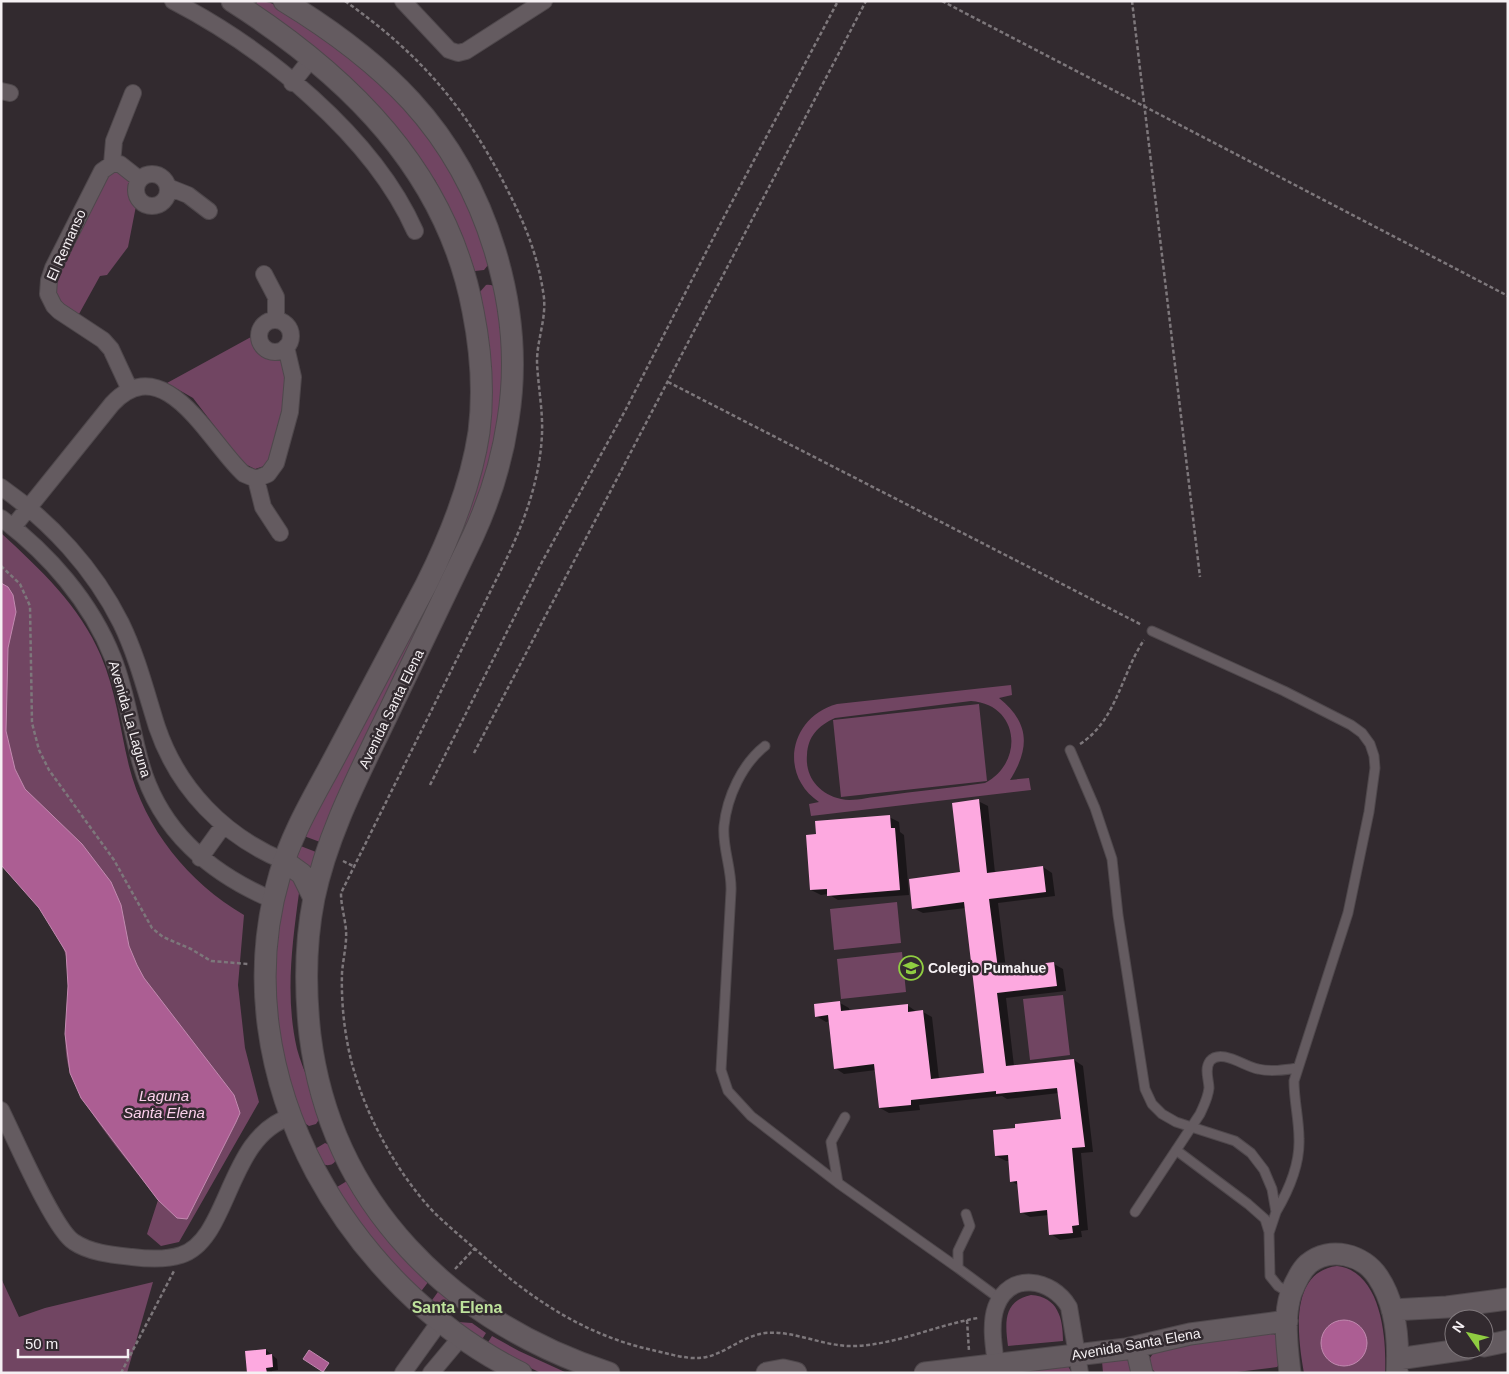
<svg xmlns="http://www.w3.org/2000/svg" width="1509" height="1374" viewBox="0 0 1509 1374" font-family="Arial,sans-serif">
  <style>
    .green { fill: #714562; fill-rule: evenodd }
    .water { fill: #ac5e93; stroke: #c28ab0 }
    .shadow { fill: #0007 }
    .building { fill: #fda9e0 }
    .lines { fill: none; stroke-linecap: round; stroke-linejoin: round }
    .service-casing { stroke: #4f484c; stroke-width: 11 }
    .minor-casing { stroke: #4f484c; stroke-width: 18 }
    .tertiary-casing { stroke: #4f484c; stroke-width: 23 }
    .path { stroke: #7d777b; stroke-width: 2.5; stroke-dasharray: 4 2.5; stroke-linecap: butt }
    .service { stroke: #645b60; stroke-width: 9 }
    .minor { stroke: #645b60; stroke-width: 16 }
    .tertiary { stroke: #645b60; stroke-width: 21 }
    .labels { text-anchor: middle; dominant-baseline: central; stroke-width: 5; stroke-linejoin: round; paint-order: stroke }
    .street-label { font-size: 14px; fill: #f5f0f3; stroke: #322a2f }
    .poi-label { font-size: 14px; font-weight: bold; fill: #f5f0f3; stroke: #322a2f; text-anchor: start }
    .water-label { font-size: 15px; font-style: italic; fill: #fdd1ed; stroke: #322a2f }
    .quarter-label { font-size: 16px; font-weight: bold; fill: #bee29c; stroke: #322a2f }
  </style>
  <rect width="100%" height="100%" fill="#322a2f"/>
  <!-- green -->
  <path class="green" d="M258 1C280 1 302 22 320 35 337 48 355 60 371 74 427 123 471 193 488 265L484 270 475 271 461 232 435 180 384 114 254 6Z
    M113 169 131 180V198L136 206 128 247 107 275 100 276 79 314C65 306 57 301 54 284L101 181Z
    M486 285C495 284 496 289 499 297L503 367 499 426 476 509 320 842 304 836 405 647 461 523 482 308 479 293Z
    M251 337 263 355 283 361 287 392 276 442 267 462 264 466 255 469 243 463 193 398 167 383Z
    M1 533C40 569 80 606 101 656 116 691 120 729 129 766 145 829 188 882 244 915L238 985 245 1048 259 1102 179 1242 161 1246 147 1234 158 1200C131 1164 87 1115 71 1075 58 1039 72 1002 68 965 66 938 23 883 1 865Z
    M1011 685 1012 695 999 698C1030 723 1030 748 1010 780L1029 778 1031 790 811 816 809 804 819 802C778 774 790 717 837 704ZM971 701C1019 704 1025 762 985 783 951 788 917 791 882 796 869 797 853 802 841 799 819 794 805 777 807 755 808 736 818 726 835 718Z
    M979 704 987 781 841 797 833 720Z
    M298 845 316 852 311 874 295 856Z
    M288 875 294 879 299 893C292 945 285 997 297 1049 303 1072 316 1094 320 1118L316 1124 309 1126 303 1122 290 1087 273 1007 274 943Z
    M897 902 901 943 834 950 830 909Z
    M902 952 906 992 841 999 837 959Z
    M1063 995 1070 1055 1030 1060 1023 999Z
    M325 1143 332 1146 336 1159C334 1166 327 1166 322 1164L315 1149Z
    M347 1181 429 1281 419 1294 363 1231 337 1187Z
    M1337 1266C1381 1271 1387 1338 1385 1373H1304C1298 1339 1288 1272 1337 1266Z
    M1 1278 19 1317 45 1308 153 1282 127 1373H1Z
    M440 1289 449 1298 443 1310 430 1303Z
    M1031 1295C1058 1297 1063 1318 1063 1341L1008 1346C1005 1323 1003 1301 1031 1295Z
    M458 1322 472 1323 486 1333 481 1341Z
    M1273 1333 1276 1336 1281 1362 1277 1367 1237 1372 1156 1373 1152 1369 1150 1358 1154 1352 1176 1346Z
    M492 1336 519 1351 567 1373H541L518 1362 487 1344Z
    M1129 1357 1132 1373H1103L1102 1361Z
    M1068 1366 1072 1373H1011Z"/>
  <!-- water -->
  <path class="water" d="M1 583 8 587 13 595 16 612 8 648 6 731 15 769 25 789 82 844 111 882 121 905 129 946 137 965 144 978 234 1095 240 1113 236 1122 187 1219 177 1218 158 1200 81 1098 70 1073 65 1034 68 986 66 952 39 908 1 865Z
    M1321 1343a23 23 0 1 1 46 0a23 23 0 1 1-46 0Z
    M309 1350 329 1363 323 1372 303 1359Z"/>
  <!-- shadow -->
  <path class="shadow" d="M978 801 988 806 995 873 1043 867 1052 873 1055 896 998 903 1006 969 1054 964 1063 969 1066 991 1006 998 1014 1066 1074 1060 1083 1066 1093 1152 1081 1153 1088 1230 1081 1231 1082 1237 1060 1240 1051 1234 1049 1215 1030 1217 1021 1212 1018 1185 1011 1181 1010 1161H1006L996 1156 1062 1120 1059 1093 1007 1099 1002 1096 919 1105 920 1110 889 1113 880 1108 876 1070 844 1074 835 1068 830 1021 826 1022 816 1016 840 1003 849 1008 850 1012 907 1005 917 1012H923L932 1017 939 1079 985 1074 966 908 923 913 913 908 961 874Z
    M889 817 899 822 900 832 904 835 909 895 838 900 828 894 821 895 811 890Z
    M266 1350 277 1359 278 1370 272 1371V1373H248Z"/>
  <!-- building -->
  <path class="building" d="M979 799 987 873 1043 866 1046 892 989 899 998 969 1054 962 1057 986 997 993 1006 1066 1074 1059 1085 1147 1072 1148 1079 1225 1072 1226 1073 1233 1049 1235 1047 1210 1020 1213 1017 1181 1010 1182 1008 1155 995 1156 993 1130 1015 1128V1124L1061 1119 1057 1088 996 1094V1091L911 1100V1105L879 1108 874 1064 834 1069 828 1015 815 1017 814 1004 840 1001 841 1011 908 1004V1012L923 1010 931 1079 984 1073 964 902 912 909 909 879 960 872 952 803Z
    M890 815 891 828H895L900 890 827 896V889L810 890 806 835 816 834 815 821Z
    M266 1349V1355L272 1354 273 1367 266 1368 267 1373H247L245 1351Z"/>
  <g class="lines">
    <!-- service casing -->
    <g class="service-casing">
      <path id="service" d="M1152 631 1284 691 1351 725 1362 733 1370 744 1374 756 1375 768 1369 812 1348 913 1294 1081C1294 1101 1299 1119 1299 1139 1300 1165 1289 1190 1276 1212
        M765 746C742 764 727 797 724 826 722 847 732 869 731 891 728 951 724 1010 721 1070L728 1091 751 1116 838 1183
        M1070 750 1095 808 1112 859 1118 915 1145 1089 1152 1104 1162 1114 1176 1122 1235 1141 1251 1153 1264 1170 1272 1189 1276 1212 1269 1233 1270 1276 1278 1286 1291 1294
        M845 1117 831 1142 838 1183 958 1268
        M1176 1150 1248 1204 1265 1219 1269 1232
        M1135 1212 1200 1114C1204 1105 1208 1098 1209 1088 1209 1080 1204 1069 1210 1061 1221 1048 1245 1067 1258 1069 1271 1072 1284 1070 1297 1068
        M966 1214 970 1226 958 1251V1268L1000 1299"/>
    </g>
    <!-- minor casing -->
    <g class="minor-casing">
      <path id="minor" d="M173 1C264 48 373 136 415 231
        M403 1 449 50 458 53 466 51 544 1
        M292 83 311 59
        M1 91 10 93
        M112 164 114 141 133 93
        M136 190a16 16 0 1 1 32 0a16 16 0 1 1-32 0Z
        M168 187 188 195 209 211
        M264 274 276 297V319
        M259 336a16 16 0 1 1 32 0a16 16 0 1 1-32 0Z
        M130 390 111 349 103 340 59 311 54 306 48 294 49 280 53 268 102 171 112 164H120L139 179
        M256 479 263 507 280 533
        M1 487C51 522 94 569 121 623 137 656 146 692 157 727 178 789 224 836 284 861
        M1 518C49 554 91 602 113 658 127 693 131 729 141 764 160 831 211 874 273 900
        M13 527 112 404C165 347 211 445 244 474L256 479 268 474 276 463 290 412 293 377 286 347
        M200 858 223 826
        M1 1110C14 1136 54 1230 74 1242 90 1253 114 1255 132 1257 148 1259 166 1260 181 1255 230 1240 227 1135 291 1117
        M403 1373 441 1320
        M431 1373 462 1336
        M997 1373C995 1352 989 1327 996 1307 1009 1271 1052 1278 1069 1307L1080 1373"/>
    </g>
    <!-- tertiary casing -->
    <g class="tertiary-casing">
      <path id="tertiary" d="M232 1C348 75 447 171 473 311 481 351 484 392 479 432 471 486 450 537 426 585 396 642 365 700 335 757 315 795 292 832 280 874 250 975 267 1080 316 1172 362 1257 434 1330 521 1373
        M284 1C330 29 375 62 411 101 487 184 526 309 508 420 502 461 490 499 473 536 443 599 413 661 383 724 356 780 327 836 314 898 305 943 305 990 310 1035 331 1204 451 1321 609 1373
        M284 861 302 874 314 898
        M1392 1310 1447 1307 1508 1299
        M1484 1346 1508 1341
        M1136 1347 1142 1373
        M1398 1359 1467 1349
        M767 1373 783 1370 796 1373
        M925 1373 1126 1349 1190 1334 1287 1321
        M1290 1373C1287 1347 1283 1318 1291 1293 1295 1283 1300 1271 1308 1264 1330 1245 1364 1255 1378 1277 1396 1304 1399 1341 1397 1373"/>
    </g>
    <!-- path -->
    <path class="path" d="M345 1C421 55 466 107 508 191 526 226 539 259 544 298 546 320 537 340 537 362 538 386 543 410 542 434 540 482 522 528 501 570L341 893C341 906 345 918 346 930 347 944 343 959 342 973 341 1005 345 1040 354 1071 368 1119 396 1170 429 1207 445 1224 464 1239 482 1255 533 1300 585 1335 652 1350 666 1353 685 1359 699 1358 722 1357 741 1336 765 1333 794 1330 824 1347 854 1346 896 1345 936 1325 978 1318
      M942 1 1508 296
      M1132 1 1200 577
      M668 382 1142 625
      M1 566 20 584 30 606 32 723 39 750 49 770 114 860 152 928 163 937 191 949 211 961 248 964
      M1080 744C1117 720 1121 674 1144 640
      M474 753 866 1
      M430 785 542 562 626 409 724 217 838 1
      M343 861 353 866
      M455 1269 475 1248
      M967 1320 969 1351
      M121 1373 174 1271"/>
    <!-- service -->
    <use href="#service" class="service"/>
    <!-- minor -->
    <use href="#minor" class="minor"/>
    <!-- tertiary -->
    <use href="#tertiary" class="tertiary"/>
  </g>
  <!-- icons -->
  <defs>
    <g id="school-ring" transform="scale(1.25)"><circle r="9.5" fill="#322a2f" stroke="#8fcd41" stroke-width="1.5"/><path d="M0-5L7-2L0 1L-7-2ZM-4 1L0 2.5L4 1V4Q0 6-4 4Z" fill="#8fcd41"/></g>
  </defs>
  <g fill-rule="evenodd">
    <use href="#school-ring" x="911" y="968"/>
  </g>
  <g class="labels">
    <!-- street labels -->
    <g class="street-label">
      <text transform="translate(66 245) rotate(-66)">El Remanso</text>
      <text transform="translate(391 709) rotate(-64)">Avenida Santa Elena</text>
      <text transform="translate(130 719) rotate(74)">Avenida La Laguna</text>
      <text transform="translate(1136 1344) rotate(-10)">Avenida Santa Elena</text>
    </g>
    <!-- poi labels -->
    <g class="poi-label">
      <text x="928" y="968">Colegio Pumahue</text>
    </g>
    <!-- water labels -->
    <g class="water-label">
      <text x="164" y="1095">Laguna<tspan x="164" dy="17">Santa Elena</tspan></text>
    </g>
    <!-- quarter labels -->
    <g class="quarter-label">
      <text x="457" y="1307">Santa Elena</text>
    </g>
  </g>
  <!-- border -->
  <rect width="1509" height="1374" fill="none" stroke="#f5f0f3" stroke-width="5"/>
  <!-- north arrow -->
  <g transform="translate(1469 1334) rotate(304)"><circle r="24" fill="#322a2f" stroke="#80797d"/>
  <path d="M0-4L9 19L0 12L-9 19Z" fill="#8fcd41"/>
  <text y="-8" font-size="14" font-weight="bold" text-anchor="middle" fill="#f5f0f3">N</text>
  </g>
  <!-- scale -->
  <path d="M18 1349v8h110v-8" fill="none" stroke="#f5f0f3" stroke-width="2.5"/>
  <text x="25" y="1349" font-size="15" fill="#f5f0f3" stroke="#322a2f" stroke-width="4" paint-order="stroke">50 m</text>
</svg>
